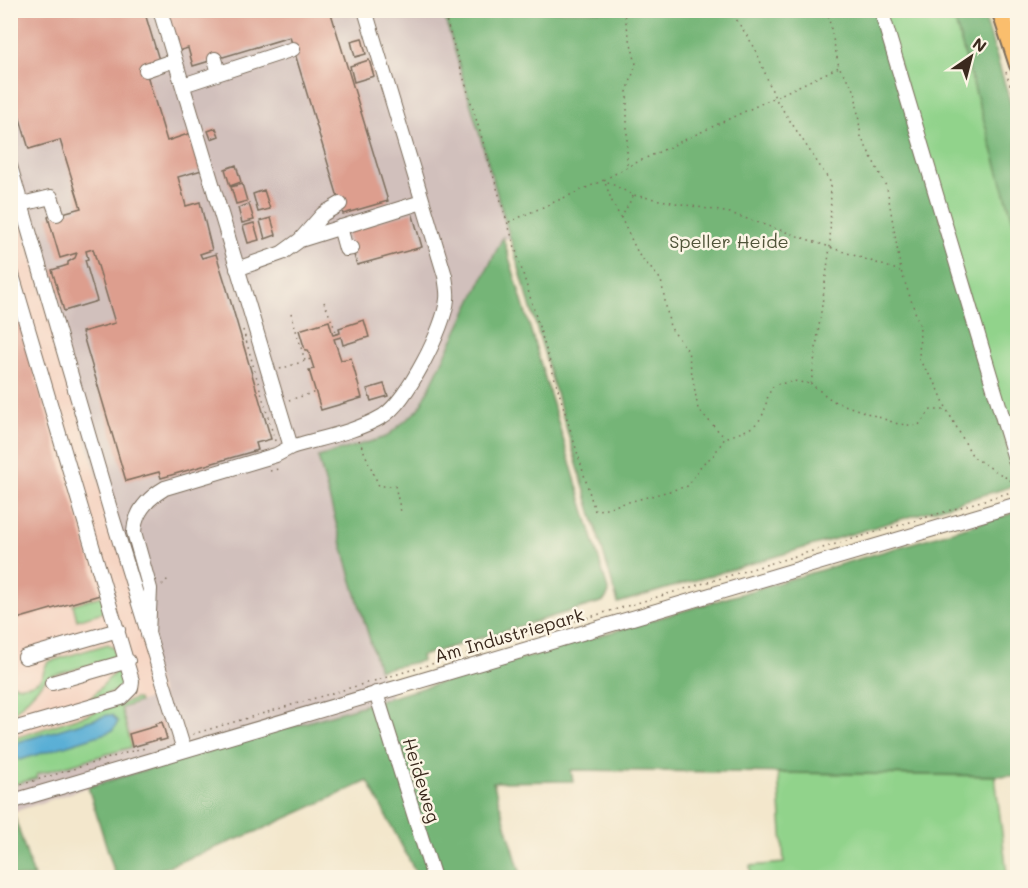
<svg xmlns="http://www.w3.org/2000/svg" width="1028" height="888" viewBox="0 0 1028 888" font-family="Mali,sans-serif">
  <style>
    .built { fill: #f5d3c1 }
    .industrial { fill: #d1c0bc }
    .green { fill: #91d38b; stroke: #667e54; stroke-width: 1.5 }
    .forest { fill: #74b577; stroke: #58704a; stroke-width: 1.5 }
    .water { fill: #59aed5; stroke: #4a6c7a; stroke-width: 1.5 }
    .building { fill: #dd9e8e }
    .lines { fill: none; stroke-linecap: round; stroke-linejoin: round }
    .minor-casing { stroke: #7b6c5b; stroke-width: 16 }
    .major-casing { stroke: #7b6c5b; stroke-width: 20 }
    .path { stroke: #7b6c5b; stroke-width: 1.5; stroke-dasharray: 1.5 4.5; stroke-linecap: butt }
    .minor { stroke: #fff; stroke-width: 14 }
    .major { stroke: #fabe6d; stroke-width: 16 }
    .labels { text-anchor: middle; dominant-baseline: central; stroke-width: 5; stroke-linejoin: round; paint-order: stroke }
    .park-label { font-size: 18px; fill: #505439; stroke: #fcf5e5 }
    .street-label { font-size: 18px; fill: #3b2a1e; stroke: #fcf5e5 }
  </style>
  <rect width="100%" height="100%" fill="#fcf5e5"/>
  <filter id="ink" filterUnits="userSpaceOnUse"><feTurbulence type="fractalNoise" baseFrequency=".0167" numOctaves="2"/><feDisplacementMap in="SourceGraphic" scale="12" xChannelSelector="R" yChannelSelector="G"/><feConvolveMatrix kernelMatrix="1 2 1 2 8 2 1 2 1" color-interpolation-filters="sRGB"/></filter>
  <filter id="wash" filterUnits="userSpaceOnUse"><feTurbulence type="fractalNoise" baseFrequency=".008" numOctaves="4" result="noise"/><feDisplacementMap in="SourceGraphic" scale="24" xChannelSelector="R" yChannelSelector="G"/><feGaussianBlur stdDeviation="1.35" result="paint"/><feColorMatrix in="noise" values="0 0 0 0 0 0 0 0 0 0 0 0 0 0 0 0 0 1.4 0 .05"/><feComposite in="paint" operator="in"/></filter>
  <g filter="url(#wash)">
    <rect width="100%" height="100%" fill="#f3e7cc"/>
    <!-- built -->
    <path class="built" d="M10 186 162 695 121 708 132 747 11 785Z"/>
    <!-- industrial -->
    <path class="industrial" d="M11 11H443L511 240 503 238 419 409 386 437 318 457 379 670 392 696 88 787 11 813V785L37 778 36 774 120 708 162 695 11 186Z"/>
    <!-- green -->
    <path class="green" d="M883 11H952L1017 234V461Z
      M102 596 106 611 77 620 73 604Z
      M108 644 113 647 115 655 113 658 48 677 11 716 10 683C19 688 37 686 42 676 45 670 44 667 48 662Z
      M115 672H119C125 677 124 685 119 690L89 700Z
      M135 699H138L139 702 121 708 132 747 37 774V778L11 785 12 739Z
      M778 773 995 776 1007 874 1017 873V877H752L750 866 784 863Z"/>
    <!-- forest -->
    <path class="forest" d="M443 11H879L1017 476V485L618 603Z
      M952 11H983L1017 125V234Z
      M503 237 609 593 604 601 421 656 422 661 379 670 352 581 318 457 386 437 419 409Z
      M1017 512V776L571 770 573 781 493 782 522 878 418 877 368 781 258 831 141 877H116L88 787Z
      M13 812 34 877H11L10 813Z"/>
    <!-- water -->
    <path class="water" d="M108 715H112L118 722 113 730 109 732 20 760 14 757 13 749 18 742Z"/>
    <g id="blocks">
      <!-- building -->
      <path class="building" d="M10 10H144L159 60 144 65 167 141 191 133 202 170 178 177 186 206 200 202 212 250 200 254 202 258 216 254 227 289 271 439 256 443 258 450 161 478 159 472 126 481 82 332 115 323 93 249 86 251 88 259 85 260 97 301 64 311 52 270 68 265V262L75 258 77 253 60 258 48 217 81 208 60 140 29 149 15 102 10 104Z
        M166 10H330L388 201 343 214 290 37 193 66 188 48 178 51Z
        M362 38 366 54 355 57 351 41Z
        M369 60 374 76 354 82 350 66Z
        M216 128 219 136 211 139 208 131Z
        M236 165 241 182 230 186 225 169Z
        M242 184 247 201 236 204 231 187Z
        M264 190 270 209 258 212 253 194Z
        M249 204 254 220 242 223 238 208Z
        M412 212 422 247 357 265 347 231Z
        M271 218 276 235 265 239 260 221Z
        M254 223 259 240 248 243 243 226Z
        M18 318 100 595 10 621V320Z
        M364 320 369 337 343 345 341 337 334 339 341 360 351 358 362 398 321 410 309 370 314 369 308 350H305L299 330 329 321 333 335 340 333 339 328Z
        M384 384 388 396 371 401 367 389Z
        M162 722 167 739 160 741V739L132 747 129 734 156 726 155 724Z
        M1018 832V852H1016L1013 833Z"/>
    </g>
  </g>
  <g filter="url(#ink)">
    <use href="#blocks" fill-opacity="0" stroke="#7b6c5b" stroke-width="1.5"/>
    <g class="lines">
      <!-- minor casing -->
      <g class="minor-casing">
        <path id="minor" d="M881 10 1018 469
          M1015 30 1018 19
          M215 59 219 73
          M146 70 175 60
          M183 85 293 49
          M10 166 112 516 184 750
          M22 204 51 197 57 214
          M340 227 346 249 352 248
          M300 240 323 214 340 204
          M10 268 132 681 131 688 121 698 10 730
          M237 269 282 253 300 240 422 202
          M291 447C321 438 356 432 383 416 407 401 445 327 447 299 448 292 446 284 445 276L365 10
          M148 635 150 589 134 532C135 512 148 498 165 488L276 455 291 447 160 10
          M25 657 118 630
          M52 683 128 661
          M376 693 434 878
          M10 802 1018 504"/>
      </g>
      <!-- major casing -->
      <g class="major-casing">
        <path id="major" d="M1000 10 1018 65"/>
      </g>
      <!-- path -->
      <path class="path" d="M443 10 595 511 688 486 702 464 713 456 725 438C738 433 755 430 762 416 768 405 764 399 774 385L794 381 811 384
        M623 10 636 64 627 92V166
        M730 10 755 48 775 98 831 183 830 247 811 384 833 401 898 424 918 426 931 410H947L973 457 1018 485
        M827 10 839 67 855 91 861 137 887 188 901 271 920 326 919 360 937 386 947 410
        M1006 72 1018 109
        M633 196 621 218 639 255 661 280 670 327 688 351 698 409 724 437
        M621 218 613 204 604 180 627 167 839 67
        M509 222 604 180 633 195 730 213 900 271
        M324 302 337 334
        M291 313 305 361
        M243 330 275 441
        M280 369 311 359
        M289 400 316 392
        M359 440 379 486H395L401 512
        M270 471 278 469V466
        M162 585 169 578
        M374 681 1018 490
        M193 734 370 682
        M10 788 139 749 148 748"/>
      <!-- minor -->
      <use href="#minor" class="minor"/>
      <!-- major -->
      <use href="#major" class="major"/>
    </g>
  </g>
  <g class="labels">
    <!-- park labels -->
    <g class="park-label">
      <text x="729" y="241">Speller Heide</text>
    </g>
    <!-- street labels -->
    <g class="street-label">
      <text transform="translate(509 635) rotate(-16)">Am Industriepark</text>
      <text transform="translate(422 780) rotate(73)">Heideweg</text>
    </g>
  </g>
  <!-- margin -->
  <rect width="1028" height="888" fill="none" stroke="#fcf5e5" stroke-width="36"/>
  <!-- north arrow -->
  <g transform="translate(971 57) rotate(35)" stroke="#fcf5e5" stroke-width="4.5" paint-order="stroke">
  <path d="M0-4.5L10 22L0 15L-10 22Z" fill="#3b2a1e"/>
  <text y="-9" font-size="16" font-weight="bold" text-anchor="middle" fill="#3b2a1e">N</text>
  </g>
</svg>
